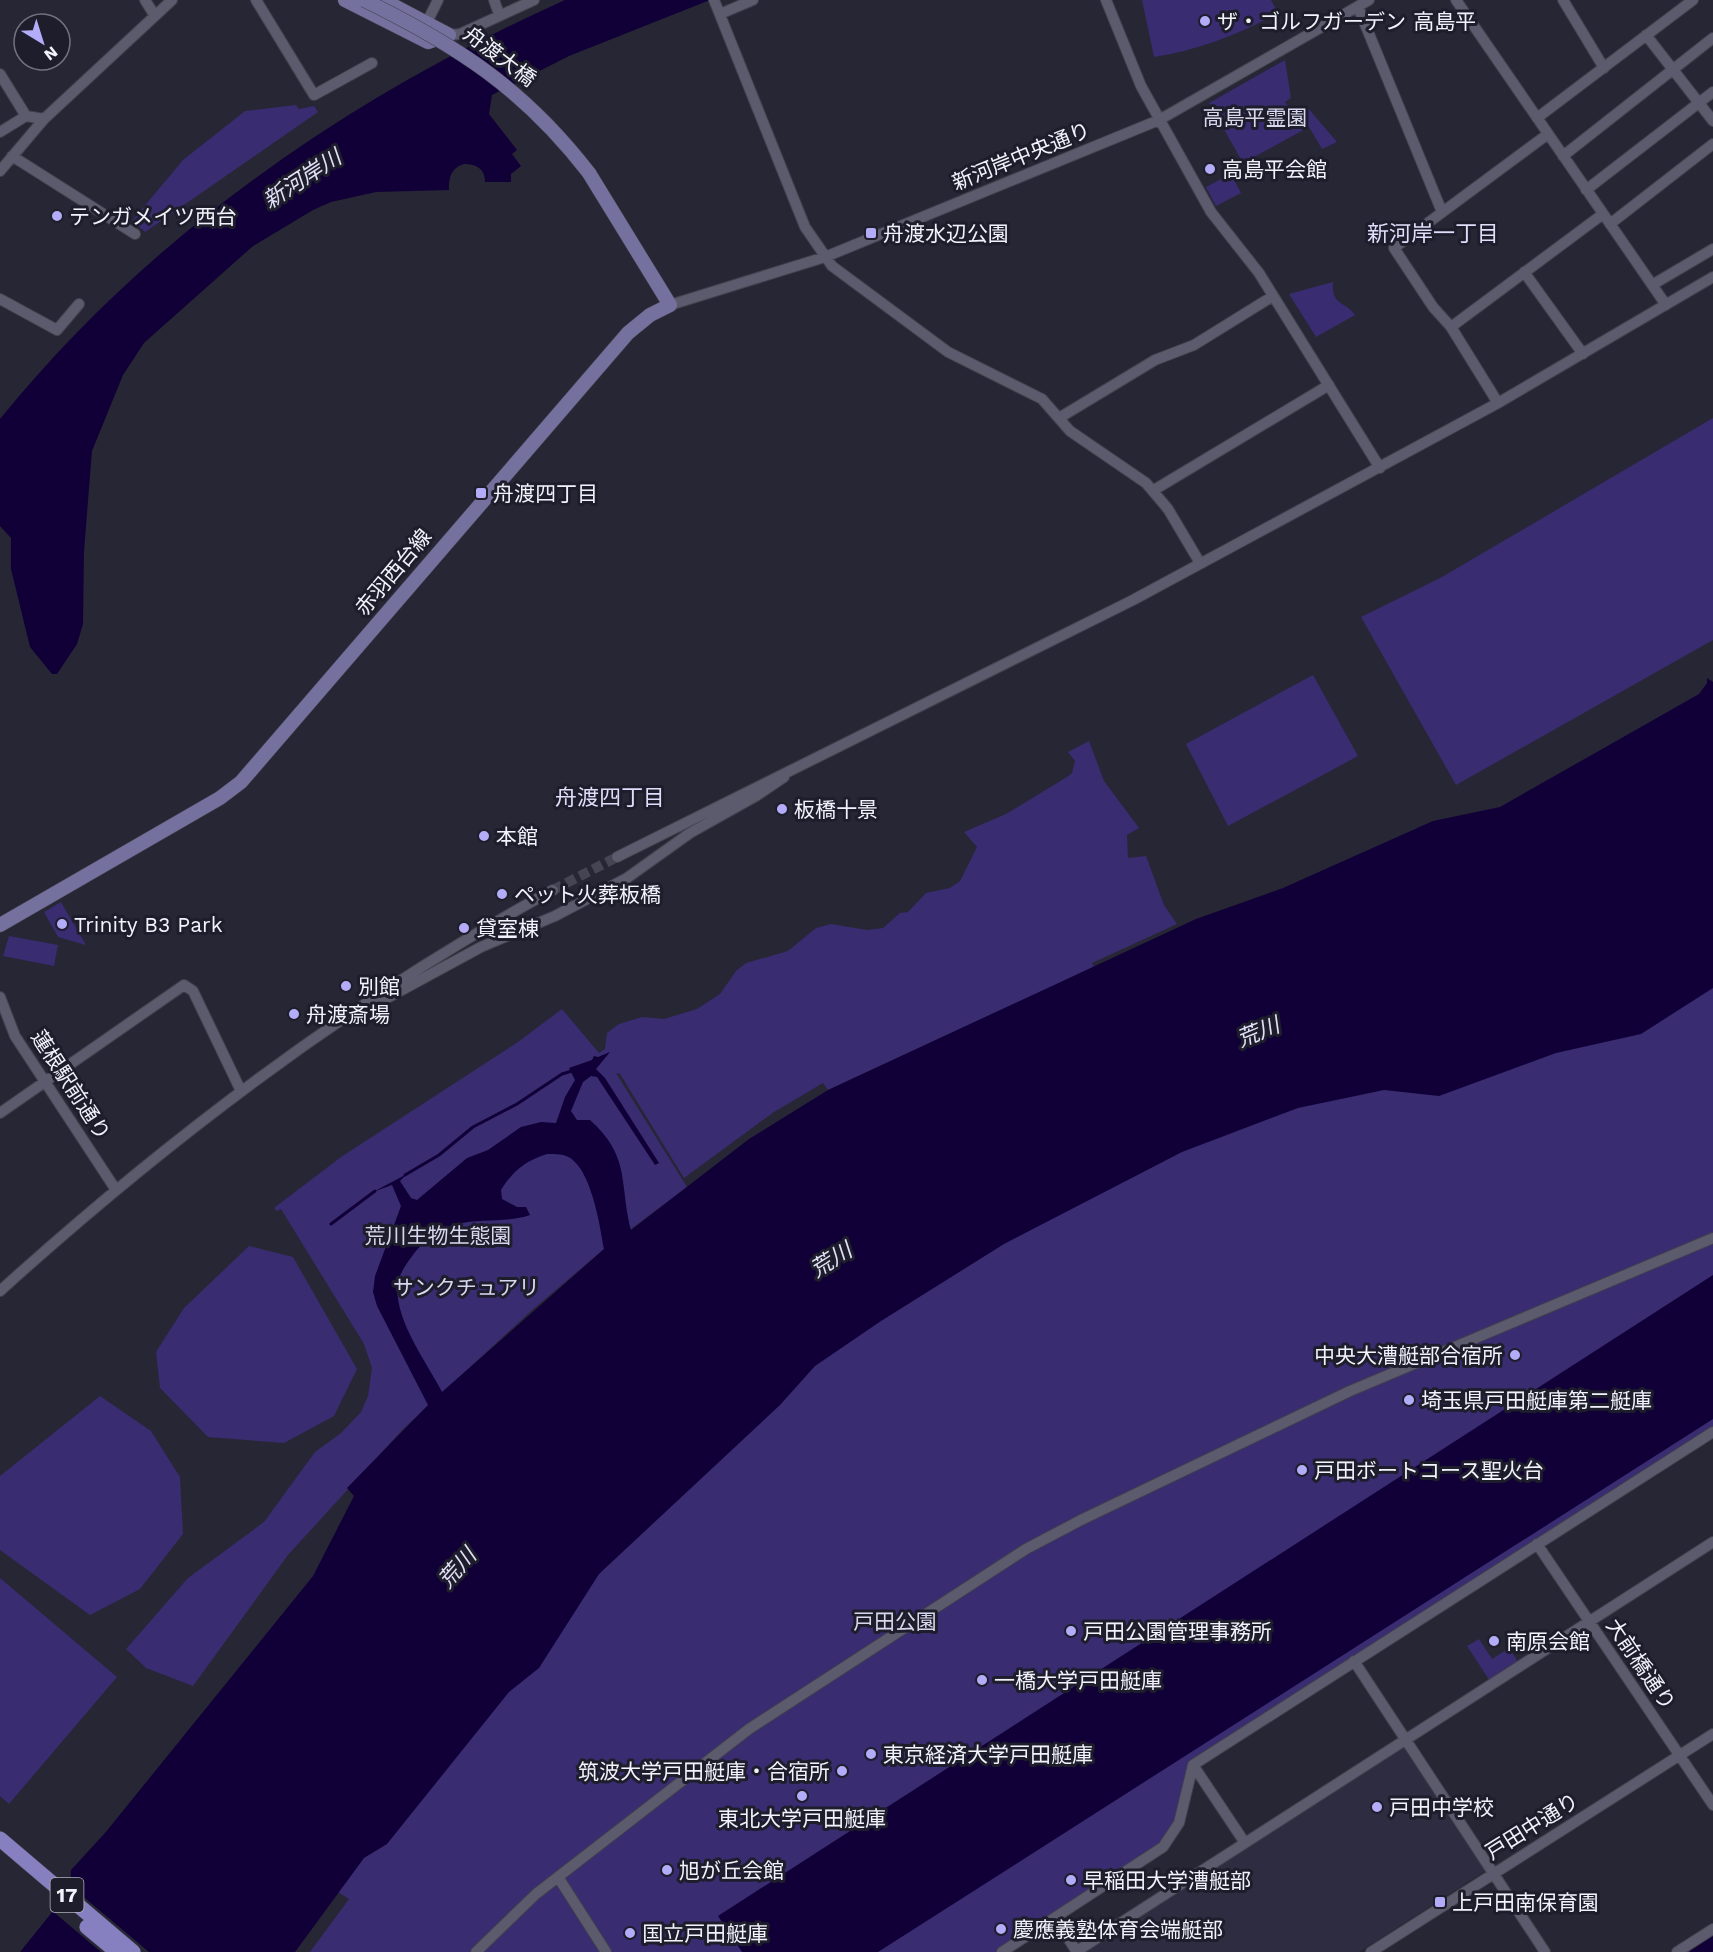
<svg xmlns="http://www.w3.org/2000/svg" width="1713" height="1952" viewBox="0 0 1713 1952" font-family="'Work Sans','Noto Sans JP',sans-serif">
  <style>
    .built { fill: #2e2c41 }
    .green { fill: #392c71 }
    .water { fill: #110037; fill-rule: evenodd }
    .pier { fill: #272635 }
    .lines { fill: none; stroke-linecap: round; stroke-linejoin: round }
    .stream { stroke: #110037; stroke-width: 3 }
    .river { stroke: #110037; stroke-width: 16 }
    .minor-tunnel { stroke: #454553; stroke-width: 10; stroke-dasharray: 10 5; stroke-linecap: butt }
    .minor-casing { stroke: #42414d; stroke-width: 12 }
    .major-casing { stroke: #42414d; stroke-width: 15 }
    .highway-casing { stroke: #42414d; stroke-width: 16 }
    .minor { stroke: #5c5b6d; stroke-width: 10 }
    .major { stroke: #75719f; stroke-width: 14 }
    .highway { stroke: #8680c0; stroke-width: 15 }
    .major-bridge-casing { stroke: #42414d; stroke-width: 15; stroke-linecap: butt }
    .major-bridge { stroke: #75719f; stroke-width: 14 }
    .poi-dot { fill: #b3adf9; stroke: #1e1d2b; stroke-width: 2 }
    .labels { text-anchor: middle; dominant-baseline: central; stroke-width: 6; stroke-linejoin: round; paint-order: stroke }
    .shield { fill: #1e1d2b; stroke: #b2b2bd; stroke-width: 1.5 }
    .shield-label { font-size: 20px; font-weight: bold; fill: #f2f2fc }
    .poi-label { font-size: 21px; fill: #f2f2fc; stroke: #1e1d2b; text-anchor: start }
    .street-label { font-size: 21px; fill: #f2f2fc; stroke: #1e1d2b }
    .park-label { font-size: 21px; fill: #d8d7ee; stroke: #1e1d2b }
    .water-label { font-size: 22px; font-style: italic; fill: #e1e0f7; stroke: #1e1d2b }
    .neighbourhood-label { font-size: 22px; fill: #deddfa; stroke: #1e1d2b }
  </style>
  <rect width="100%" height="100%" fill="#272635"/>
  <!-- built -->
  <path class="built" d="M1403 1746 1407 1747 1484 1866 1485 1871 1359 1952H1083Z"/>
  <!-- green -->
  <path class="green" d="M1142 0H1271L1278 13C1238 35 1198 50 1154 57Z
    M1285 60 1291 98 1285 102 1292 112 1307 107 1337 142 1322 149 1309 127 1243 163 1209 103Z
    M296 105 299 109 314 106 318 112 145 232 132 221 183 160 245 111Z
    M1231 174 1241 193 1216 206 1206 187Z
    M1333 282C1331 306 1345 301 1355 315L1316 337 1289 294Z
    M1713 418V640L1456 785 1361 617 1442 577Z
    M1313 675 1358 756 1228 826 1186 744Z
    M1089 741 1104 781 1139 828 1127 835 1128 858 1146 856 1164 905 1177 924 1092 963 1094 967 828 1090 823 1083 774 1112 684 1178 620 1074 616 1073 687 1187 604 1249 532 1310 403 1429 288 1555 193 1686 146 1668 126 1649 188 1578 264 1522 315 1452 341 1433 361 1412 368 1396 372 1368 364 1344 281 1209 277 1211 274 1208 341 1157 518 1042 562 1009 599 1053 605 1049 607 1033 619 1024 642 1017 664 1019 697 1009 720 994 736 971 746 963 788 951 816 928 831 924 867 930 883 928 900 913 908 912 926 893 950 888 960 881 977 847 964 832 1006 814 1067 777 1072 773 1075 761 1068 752Z
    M1713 850V1429L1193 1765 1179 1823 1156 1851 1001 1952H310L349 1899 237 1829 506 1511Z
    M61 902 86 945 58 937 44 912Z
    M9 936 58 945 54 966 3 956Z
    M249 1246 293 1257 357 1369 334 1416 284 1443 208 1437 160 1388 156 1352 184 1308Z
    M100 1396 151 1431 180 1477 183 1534 140 1589 90 1615 0 1550V1476Z
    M0 1578 117 1677 9 1804 0 1796Z
    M1479 1639 1492 1659 1509 1648 1518 1662 1490 1681 1467 1646Z"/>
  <!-- water -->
  <path class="water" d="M565 0H710L569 56 492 95 489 114 517 150 512 154 521 166 511 174V182H485C485 169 477 164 464 164 451 168 449 177 449 190L376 192 331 202 313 210 253 246 144 343 123 375 92 451 84 551 83 624 77 644 57 674H52L30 647 11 569V538L0 526V419C151 233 349 97 565 0Z
    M1707 678 1713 682V988L1641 1034 1556 1053 1439 1096 1384 1090 1298 1108 1182 1152 1004 1244 881 1321 815 1366 780 1405 599 1574 539 1668 509 1692 387 1844 364 1858 295 1952H20L70 1890 71 1870 105 1833 313 1576 354 1496 347 1488 428 1405 377 1306 373 1292 375 1276 401 1206 392 1185 373 1192 407 1174 400 1181 411 1198 417 1200 467 1158 488 1150 521 1127 541 1122 556 1123 565 1097 575 1080 569 1068 592 1060 594 1056 598 1057 610 1052 596 1069 605 1078 659 1163 655 1165 597 1077 591 1076 583 1082 571 1111 577 1120H590C631 1157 619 1183 631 1230L749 1139 828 1090 1196 919 1283 888 1433 821 1500 807 1699 694 1707 683ZM547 1154C553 1154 561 1154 566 1156 591 1165 600 1226 604 1249L442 1392C426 1361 397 1324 397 1287 397 1276 409 1260 416 1251 427 1238 441 1228 457 1224 481 1218 507 1223 530 1215L526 1207H517L502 1199 501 1190C513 1171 525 1161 547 1154Z
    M1713 1275V1419L878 1952H742L718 1916Z"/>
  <!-- pier -->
  <path class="pier" d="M67 1883 149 1952H101L50 1909 67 1889Z"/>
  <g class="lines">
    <!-- stream -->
    <path class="stream" d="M405 1175 439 1155 473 1127 517 1104 562 1074 572 1071
      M331 1224 375 1191"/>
    <!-- river -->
    <path class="river" d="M1698 1952 1713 1942"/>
    <!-- minor-tunnel -->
    <path class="minor-tunnel" d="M553 890 617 857"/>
    <!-- minor casing -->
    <g class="minor-casing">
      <path id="minor" d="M145 0 155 16
        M256 0 314 95 372 63
        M494 0 499 14
        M714 0 805 227 832 266 948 352 1042 399 1070 431 1146 483 1168 509 1200 563
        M1106 0 1141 86 1211 212 1259 273 1380 468
        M1456 0 1666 305
        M1563 0 1604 68
        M1358 7 1442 212
        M720 14 753 0
        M427 22 438 0
        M449 35 460 34 534 0
        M1646 35 1713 121
        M0 74 26 116
        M1537 118 1693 0
        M0 132 26 116 44 119
        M12 156 135 234
        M1563 156 1713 38
        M0 171 44 119 172 0
        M1586 190 1713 92
        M1610 224 1713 144
        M1524 272 1583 354
        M1652 285 1713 249
        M0 299 57 330 79 304
        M670 305 825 257 1159 120 1369 0
        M1451 327 1603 214
        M1498 403 1451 327 1433 307 1394 248 1548 134
        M1059 418 1155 360 1194 345 1273 296
        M1154 490 1329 385
        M617 857 1133 600 1498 403 1713 277
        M375 996 389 997 481 947 555 916 627 878 690 833 756 796 784 777
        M0 997 15 1036 116 1190
        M0 1113 184 985 193 991 241 1091
        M0 1291C169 1138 352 999 553 890
        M1537 1544 1713 1805
        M1354 1661 1545 1952
        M1193 1765 1245 1843
        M558 1877 606 1952
        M1055 1918 1077 1952
        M1077 1951 1713 1542
        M476 1952 536 1894 749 1729 1026 1549 1081 1520 1350 1391 1713 1238
        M1002 1952 1163 1847 1179 1823 1193 1765 1713 1432
        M1371 1952 1713 1734
        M1677 1952 1713 1929"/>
    </g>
    <!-- major casing -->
    <g class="major-casing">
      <path id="major" d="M345 0 428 42 449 35
        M383 0 449 35
        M0 925 220 798 241 782 628 333 650 315 670 305 589 173"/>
    </g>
    <!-- highway casing -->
    <g class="highway-casing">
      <path id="highway" d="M0 1839 133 1952
        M87 1927 117 1952"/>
    </g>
    <!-- minor -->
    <use href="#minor" class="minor"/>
    <!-- major -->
    <use href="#major" class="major"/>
    <!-- highway -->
    <use href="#highway" class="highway"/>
    <!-- major-bridge casing -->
    <g class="major-bridge-casing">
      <path id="major-bridge" d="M364 0C458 46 524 89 589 173"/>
    </g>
    <!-- major-bridge -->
    <use href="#major-bridge" class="major-bridge"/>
  </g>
  <!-- markers -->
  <g class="poi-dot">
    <circle cx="1205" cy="21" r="6"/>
    <circle cx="1210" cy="169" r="6"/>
    <circle cx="57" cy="216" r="6"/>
    <rect x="865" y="227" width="12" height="12" rx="3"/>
    <rect x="475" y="487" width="12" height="12" rx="3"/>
    <circle cx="782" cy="809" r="6"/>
    <circle cx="484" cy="836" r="6"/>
    <circle cx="502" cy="894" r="6"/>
    <circle cx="62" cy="924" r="6"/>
    <circle cx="464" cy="928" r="6"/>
    <circle cx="346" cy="986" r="6"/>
    <circle cx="294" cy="1014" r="6"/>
    <circle cx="1515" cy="1355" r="6"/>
    <circle cx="1409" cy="1400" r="6"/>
    <circle cx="1302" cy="1470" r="6"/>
    <circle cx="1071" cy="1631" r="6"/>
    <circle cx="1494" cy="1641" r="6"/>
    <circle cx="982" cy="1680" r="6"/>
    <circle cx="871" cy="1754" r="6"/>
    <circle cx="842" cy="1771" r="6"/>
    <circle cx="802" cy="1796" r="6"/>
    <circle cx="1377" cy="1807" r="6"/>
    <circle cx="667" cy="1870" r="6"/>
    <circle cx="1071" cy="1880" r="6"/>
    <rect x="1434" y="1896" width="12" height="12" rx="3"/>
    <circle cx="1001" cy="1929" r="6"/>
    <circle cx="630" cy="1933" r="6"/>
  </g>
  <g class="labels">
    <!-- shield labels -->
    <rect class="shield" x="50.5" y="1878" width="33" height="34" rx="4.5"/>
    <g class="shield-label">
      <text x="67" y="1895">17</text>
    </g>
    <!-- poi labels -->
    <g class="poi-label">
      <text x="1217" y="21">ザ・ゴルフガーデン 高島平</text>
      <text x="1222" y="169">高島平会館</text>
      <text x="69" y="216">テンガメイツ西台</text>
      <text x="883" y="233">舟渡水辺公園</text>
      <text x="493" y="493">舟渡四丁目</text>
      <text x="794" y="809">板橋十景</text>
      <text x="496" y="836">本館</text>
      <text x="514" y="894">ペット火葬板橋</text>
      <text x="74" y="924">Trinity B3 Park</text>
      <text x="476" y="928">貸室棟</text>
      <text x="358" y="986">別館</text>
      <text x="306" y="1014">舟渡斎場</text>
      <text x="1503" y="1355" text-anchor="end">中央大漕艇部合宿所</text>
      <text x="1421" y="1400">埼玉県戸田艇庫第二艇庫</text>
      <text x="1314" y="1470">戸田ボートコース聖火台</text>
      <text x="1083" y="1631">戸田公園管理事務所</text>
      <text x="1506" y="1641">南原会館</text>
      <text x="994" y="1680">一橋大学戸田艇庫</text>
      <text x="883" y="1754">東京経済大学戸田艇庫</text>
      <text x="830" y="1771" text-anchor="end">筑波大学戸田艇庫・合宿所</text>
      <text x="1389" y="1807">戸田中学校</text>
      <text x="802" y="1818" text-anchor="middle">東北大学戸田艇庫</text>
      <text x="679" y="1870">旭が丘会館</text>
      <text x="1083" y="1880">早稲田大学漕艇部</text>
      <text x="1452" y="1902">上戸田南保育園</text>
      <text x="1013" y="1929">慶應義塾体育会端艇部</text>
      <text x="642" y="1933">国立戸田艇庫</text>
    </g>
    <!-- street labels -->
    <g class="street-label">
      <text transform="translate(500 56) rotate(37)">舟渡大橋</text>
      <text transform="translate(1021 156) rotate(-22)">新河岸中央通り</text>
      <text transform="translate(393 572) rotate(-50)">赤羽西台線</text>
      <text transform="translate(71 1085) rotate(57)">蓮根駅前通り</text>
      <text transform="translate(1641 1664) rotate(56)">大前橋通り</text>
      <text transform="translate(1532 1826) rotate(-32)">戸田中通り</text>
    </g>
    <!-- park labels -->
    <g class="park-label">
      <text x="1255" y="117">高島平霊園</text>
      <text x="438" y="1235">荒川生物生態園</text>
      <text x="466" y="1287">サンクチュアリ</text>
      <text x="895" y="1621">戸田公園</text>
    </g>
    <!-- water labels -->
    <g class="water-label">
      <text transform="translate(302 179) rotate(-33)">新河岸川</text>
      <text transform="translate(1258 1032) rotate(-22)">荒川</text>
      <text transform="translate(831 1260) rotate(-32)">荒川</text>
      <text transform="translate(457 1568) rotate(-49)">荒川</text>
    </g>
    <!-- neighbourhood labels -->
    <g class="neighbourhood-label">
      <text x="1433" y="233">新河岸一丁目</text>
      <text x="610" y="797">舟渡四丁目</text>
    </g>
  </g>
  <!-- north arrow -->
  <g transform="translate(42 42) rotate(142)"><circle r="28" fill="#1e1d2b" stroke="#73727f" stroke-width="1.5"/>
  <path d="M0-4.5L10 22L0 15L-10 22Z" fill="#b3adf9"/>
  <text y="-9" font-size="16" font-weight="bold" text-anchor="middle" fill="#f2f2fc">N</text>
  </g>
</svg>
